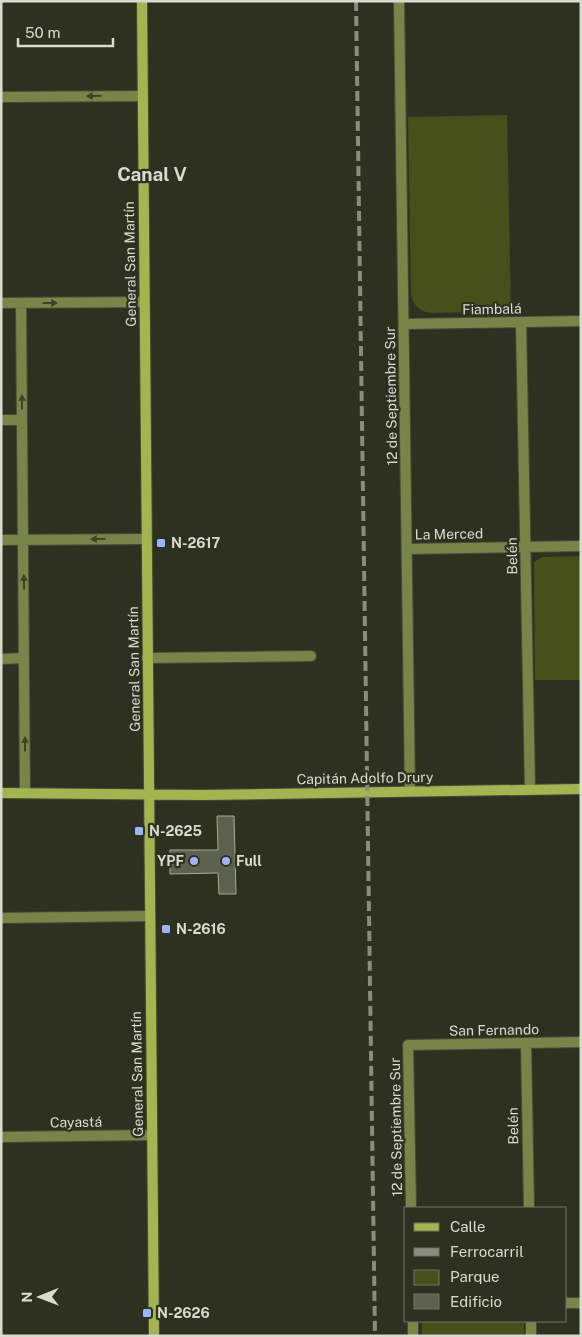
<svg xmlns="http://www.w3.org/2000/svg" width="582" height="1337" viewBox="0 0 582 1337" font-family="'Public Sans',sans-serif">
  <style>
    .green { fill: #47501b }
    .building { fill: #5d624f; stroke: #a6ab96 }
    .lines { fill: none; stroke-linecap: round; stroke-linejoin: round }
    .minor-casing { stroke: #494c3c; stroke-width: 12 }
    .secondary-casing { stroke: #494c3c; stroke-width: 12 }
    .minor { stroke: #798548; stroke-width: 10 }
    .secondary { stroke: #a2b54f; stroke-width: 10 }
    .rail { stroke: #898c7e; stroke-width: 4; stroke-dasharray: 10 5; stroke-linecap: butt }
    .oneway { fill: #3d4228 }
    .poi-dot { fill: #9ab5fd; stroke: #2e3120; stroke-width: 2 }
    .labels { text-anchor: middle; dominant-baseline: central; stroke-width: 4.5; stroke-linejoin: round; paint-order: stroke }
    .street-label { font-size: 14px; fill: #d8dbd0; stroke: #2e3120 }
    .poi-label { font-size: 14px; font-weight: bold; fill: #d8dbd0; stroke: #2e3120; text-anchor: start }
    .district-label { font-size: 19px; font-weight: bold; fill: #d8dbd0; stroke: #2e3120 }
  </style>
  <rect width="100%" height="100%" fill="#2e3120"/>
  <!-- green -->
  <path class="green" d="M507 115 511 311 430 313C419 311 413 305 411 295L408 117Z
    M581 556V680H535L534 562 543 557Z
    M422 1321H524V1336H422Z"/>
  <!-- building -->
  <path class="building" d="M217 816H234L236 894H219L218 873 170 874V850H218Z"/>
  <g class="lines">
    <!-- minor casing -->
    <g class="minor-casing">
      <path id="minor" d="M399 1 410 791
        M1 97 142 96
        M1 303 144 302
        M21 303 25 793
        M521 322 530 789
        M404 324 581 321
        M1 420H22
        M1 540 146 539
        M407 549 581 546
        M147 658 311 656
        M1 659 24 658
        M1 918 150 916
        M526 1043 529 1208
        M1 1137 152 1135
        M411 1208 408 1045 581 1042
        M566 1303H581
        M413 1321V1336
        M531 1321V1336"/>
    </g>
    <!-- secondary casing -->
    <g class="secondary-casing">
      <path id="secondary" d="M142 1 154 1336
        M1 793 201 795 581 789"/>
    </g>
    <!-- minor -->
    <use href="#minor" class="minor"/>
    <!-- secondary -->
    <use href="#secondary" class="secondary"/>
    <!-- rail -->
    <path class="rail" d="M356 1 375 1336"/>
  </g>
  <!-- one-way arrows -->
  <defs><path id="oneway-solid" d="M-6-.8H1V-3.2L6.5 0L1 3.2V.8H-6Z" transform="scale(1.25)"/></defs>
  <g class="oneway">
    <use href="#oneway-solid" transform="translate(94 96) rotate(179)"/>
    <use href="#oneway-solid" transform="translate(50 303)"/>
    <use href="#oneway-solid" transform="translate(22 402) rotate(-90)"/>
    <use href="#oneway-solid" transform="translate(98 539) rotate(179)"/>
    <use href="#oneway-solid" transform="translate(24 582) rotate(-91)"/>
    <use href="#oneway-solid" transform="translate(25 744) rotate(-90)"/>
  </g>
  <!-- markers -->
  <g class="poi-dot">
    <rect x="156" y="538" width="10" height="10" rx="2.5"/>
    <rect x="134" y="826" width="10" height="10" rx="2.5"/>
    <circle cx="194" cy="861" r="5"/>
    <circle cx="226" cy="861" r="5"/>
    <rect x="161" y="924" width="10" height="10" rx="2.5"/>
    <rect x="142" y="1308" width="10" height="10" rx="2.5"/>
  </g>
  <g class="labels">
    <!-- street labels -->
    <g class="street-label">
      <text transform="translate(130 264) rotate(-91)">General San Martín</text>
      <text transform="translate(492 309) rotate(-1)">Fiambalá</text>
      <text transform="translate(391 396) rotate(-91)">12 de Septiembre Sur</text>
      <text transform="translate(449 534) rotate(-1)">La Merced</text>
      <text transform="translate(512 556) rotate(-91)">Belén</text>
      <text transform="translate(134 669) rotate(-91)">General San Martín</text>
      <text transform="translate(365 778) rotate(-1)">Capitán Adolfo Drury</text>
      <text transform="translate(494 1030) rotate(-1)">San Fernando</text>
      <text transform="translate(137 1074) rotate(-91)">General San Martín</text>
      <text transform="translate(76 1122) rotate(-1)">Cayastá</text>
      <text transform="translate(513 1126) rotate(-91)">Belén</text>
      <text transform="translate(396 1127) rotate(-91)">12 de Septiembre Sur</text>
    </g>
    <!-- poi labels -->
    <g class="poi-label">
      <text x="171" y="543">N-2617</text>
      <text x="149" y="831">N-2625</text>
      <text x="184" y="861" text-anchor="end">YPF</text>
      <text x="236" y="861">Full</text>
      <text x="176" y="929">N-2616</text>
      <text x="157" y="1313">N-2626</text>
    </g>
    <!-- district labels -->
    <g class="district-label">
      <text x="152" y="174">Canal V</text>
    </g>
  </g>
  <!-- border -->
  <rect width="582" height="1337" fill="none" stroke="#d8dbd0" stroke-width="5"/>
  <!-- legend -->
  <rect x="404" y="1207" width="162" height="115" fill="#2e3120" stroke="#727566"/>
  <rect x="414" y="1223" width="25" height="8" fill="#a2b54f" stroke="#727566"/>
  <text x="450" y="1232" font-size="15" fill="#d8dbd0">Calle</text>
  <rect x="414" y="1248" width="25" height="8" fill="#898c7e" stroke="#727566"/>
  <text x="450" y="1257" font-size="15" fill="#d8dbd0">Ferrocarril</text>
  <rect x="414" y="1270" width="25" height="15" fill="#47501b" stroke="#727566"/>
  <text x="450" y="1282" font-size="15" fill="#d8dbd0">Parque</text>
  <rect x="414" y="1294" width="25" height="15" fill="#5d624f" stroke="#727566"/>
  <text x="450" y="1307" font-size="15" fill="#d8dbd0">Edificio</text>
  <!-- north arrow -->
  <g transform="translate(40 1297) rotate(269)" stroke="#2e3120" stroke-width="4" paint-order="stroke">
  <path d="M0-4L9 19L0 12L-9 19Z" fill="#d8dbd0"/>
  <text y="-8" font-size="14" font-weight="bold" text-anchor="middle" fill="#d8dbd0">N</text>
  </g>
  <!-- scale -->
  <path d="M18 38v8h95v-8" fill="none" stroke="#d8dbd0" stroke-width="2.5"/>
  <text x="25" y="38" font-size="15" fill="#d8dbd0" stroke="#2e3120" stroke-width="4" paint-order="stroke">50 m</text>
</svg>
